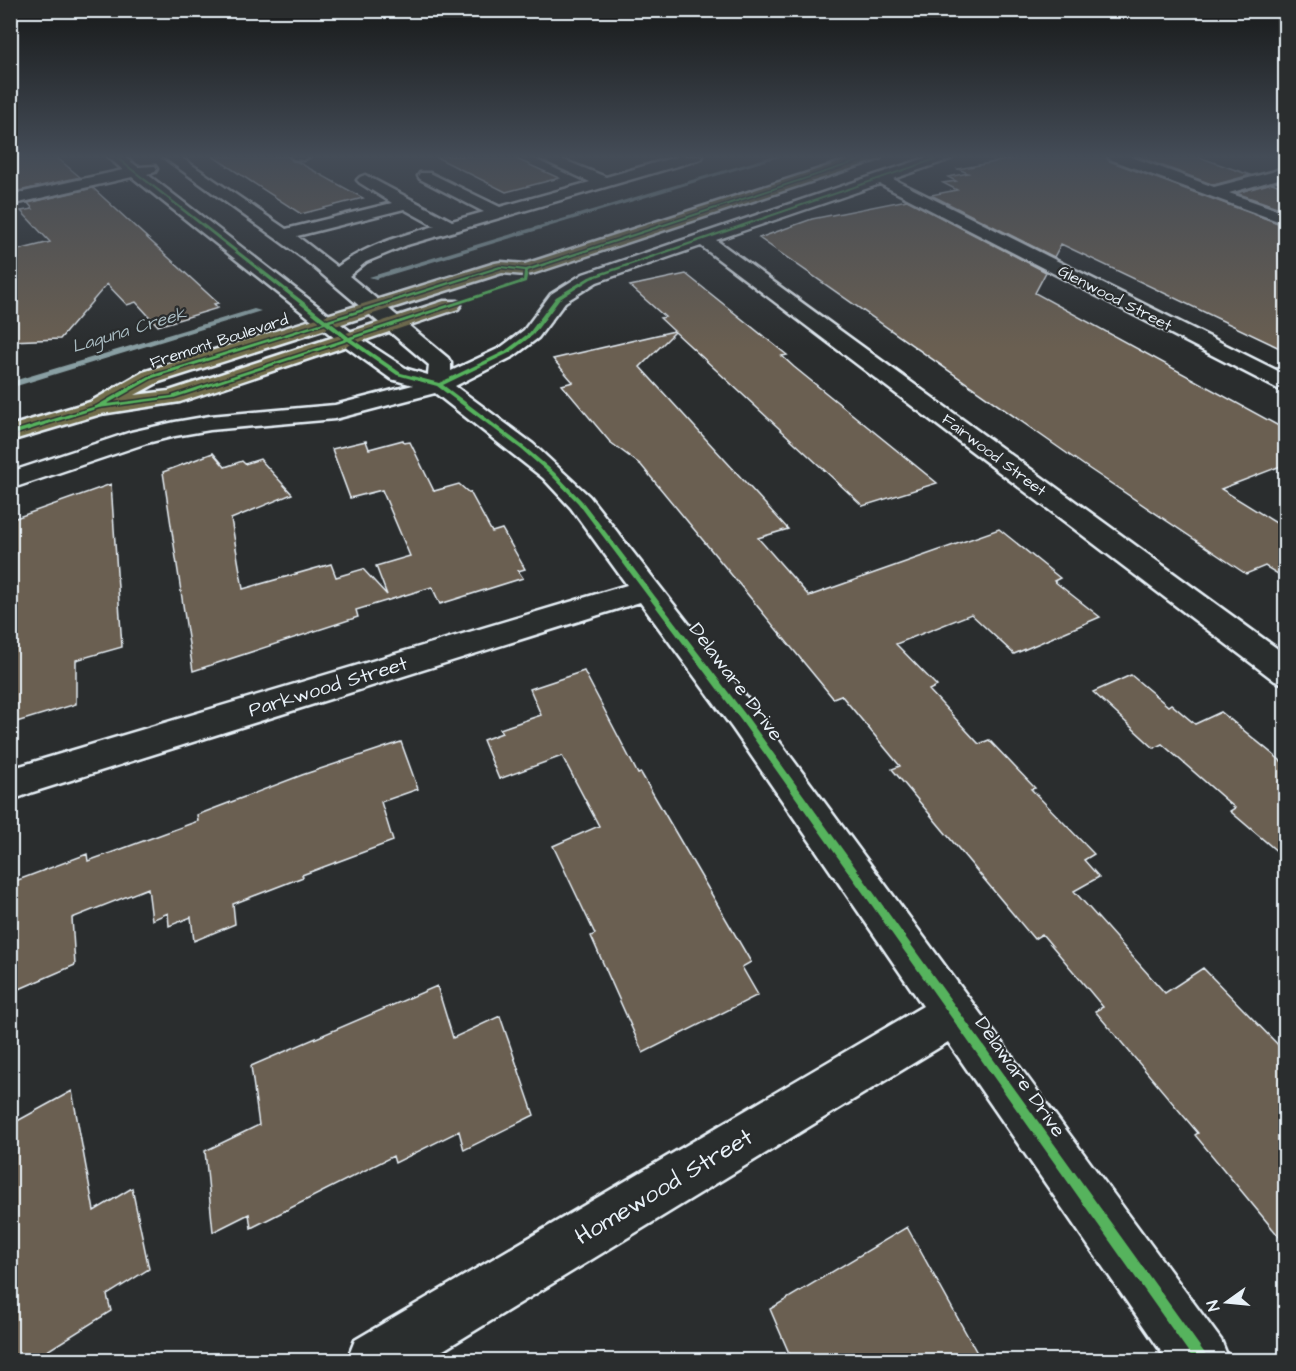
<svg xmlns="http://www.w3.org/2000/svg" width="1296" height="1371" viewBox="0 0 1296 1371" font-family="'Architects Daughter',sans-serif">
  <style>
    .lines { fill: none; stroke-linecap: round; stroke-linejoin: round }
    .stream { fill: #899fa3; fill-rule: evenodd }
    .building { fill: #6b5e51; stroke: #e8f1f8; stroke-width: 1.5 }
    .minor-casing { stroke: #e8f1f8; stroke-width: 5 }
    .major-casing { stroke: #e8f1f8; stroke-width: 5 }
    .minor { fill: #2a2d2e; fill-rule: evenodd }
    .major { fill: #716d4b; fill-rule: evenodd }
    .cycleway-casing { stroke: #2a2d2e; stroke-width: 3 }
    .cycleway { fill: #56b35d; fill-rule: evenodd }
    .labels { text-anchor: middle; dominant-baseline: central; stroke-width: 4.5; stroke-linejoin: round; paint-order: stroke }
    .far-street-label { font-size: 16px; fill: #e8f1f8; stroke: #2a2d2e }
    .far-water-label { font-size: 18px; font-style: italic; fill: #a8bac0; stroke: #2a2d2e }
    .street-label { font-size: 20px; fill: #e8f1f8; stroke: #2a2d2e }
    .near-street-label { font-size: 24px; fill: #e8f1f8; stroke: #2a2d2e }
  </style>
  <rect width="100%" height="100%" fill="#2a2d2e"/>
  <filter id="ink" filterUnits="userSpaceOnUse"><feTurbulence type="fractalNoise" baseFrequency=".0167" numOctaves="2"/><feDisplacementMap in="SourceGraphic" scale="12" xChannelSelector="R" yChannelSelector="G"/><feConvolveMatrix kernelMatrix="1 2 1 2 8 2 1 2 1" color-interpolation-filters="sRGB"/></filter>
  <g filter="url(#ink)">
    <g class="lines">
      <!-- stream -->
      <path class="stream" d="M772 156H782L376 279 369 277Z
        M254 309 261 311 10 388V382Z"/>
    </g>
    <!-- building -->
    <path class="building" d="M10 156H55L80 177 19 191 10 179Z
      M212 156H288L293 161 298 162 363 198 301 214Z
      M434 156H510L559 178 506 192Z
      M1027 156H1106L1109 161 1286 226V351L1061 244 1054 257 931 195 957 190 943 183 956 181 948 177 968 173 958 169Z
      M1136 156H1196L1250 175 1214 185Z
      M1272 183 1286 188V210L1236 193Z
      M93 188 218 303 214 304 218 308 158 326 136 302 127 305 107 284 60 339 10 341V252L50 242 21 211 33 209 28 203Z
      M907 200 1046 272 1035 293 1286 430V464L1221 489 1286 529V579L1265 566 1246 574 1085 466 759 238 812 219Z
      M686 274 787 355 782 356 794 367 937 483 863 506 675 332 640 367 788 529 758 538 809 596 999 529 1060 578 1054 581 1100 617 1014 654 971 614 896 644 937 686 929 690 979 744 989 740 1035 788 1031 789 1094 854 1084 860 1099 877 1074 891 1165 993 1203 968 1286 1053V1245L1195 1135 1198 1133 1095 1011 1103 1007 1042 934 1034 939 892 769 900 766 841 695 833 698 641 465 610 442 562 385 573 382 553 359 674 331 660 318 665 317 630 286Z
      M403 440 404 443 410 442 434 491 459 484 468 492H470L492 532 502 529 525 569 518 571 523 578 440 604 432 587 356 610 358 617 193 671 163 472 213 453 225 467 242 461 245 464 260 459 292 494 231 519 243 589 331 564 336 577 363 569 387 595 376 566 410 556 382 490 350 498 332 449 366 441 369 449Z
      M111 484 122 647 76 660V704L10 724V520Z
      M584 671 638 774 641 773 751 962 742 967 758 995 643 1053 591 936 595 934 553 846 599 826 562 756 499 779 483 740 502 733 500 729 541 715 530 689Z
      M1131 675 1168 706 1171 704 1195 724 1221 712 1286 765V859L1230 811 1235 808 1162 744 1154 748 1093 692Z
      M401 742 418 789 381 802 393 841 302 875 303 877 233 904 235 924 194 941 191 917 169 926 168 913 152 920 148 888 72 918 75 965 10 993V883L87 854 88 861 116 851 198 821 197 815 302 775Z
      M437 986 453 1038 500 1016 534 1115 464 1150 459 1131 395 1163 393 1156 251 1228 249 1214 213 1232 205 1151 259 1125 251 1066Z
      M72 1091 94 1211 132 1188 149 1269 107 1295 111 1311 33 1360H10V1125Z
      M907 1227 981 1360H792L770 1309Z"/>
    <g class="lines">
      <!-- minor casing -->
      <g class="minor-casing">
        <path id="minor" d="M107 156H123L138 167 155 166 157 169 155 172 147 174 355 335 407 369 428 375 429 365 303 258 162 156H179L286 229 392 203 360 183 357 180 360 177 365 175 452 221 484 212 420 179 418 176 420 173H430L500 207 590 182 534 156H554L606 177 679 156H703L701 159 407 245 366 262 349 276 448 358 451 363V371L500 348 524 330 551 294 583 274 931 156H953L951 159 893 179 1286 375V391L1278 389 880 184 716 240 1286 655V684L1275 681 701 246 597 282 565 302 538 338 514 356 455 386 533 444 589 496 757 711 1221 1340 1229 1360H1167L948 1042 427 1360H347L355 1340 923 1006 733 729 640 602 33 792 10 801V769L627 585 571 508 543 478 435 393 335 419 210 430 175 436 147 443 10 489V472L131 432 175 422 210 416 335 405 413 385 391 379 341 343 132 177 10 205V195L123 170ZM404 209 435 226C401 236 366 245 337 267L297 236Z
          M291 156H310L303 160 293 159Z
          M1108 156H1129L1214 187 1272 172 1286 166V176L1282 178 1229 193 1286 213V224L1110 159Z"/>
      </g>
      <!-- major casing -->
      <g class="major-casing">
        <path id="major" d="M860 156H882L880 159 532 274 526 275 502 273 159 382 135 395 169 391 444 301H458L461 305 458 309 180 402 101 414 10 441V426L90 402 143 372 495 263 501 262 525 264Z"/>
      </g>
      <!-- minor -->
      <use href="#minor" class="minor"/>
      <!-- major -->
      <use href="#major" class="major"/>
      <!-- cycleway casing -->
      <g class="cycleway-casing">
        <path id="cycleway" d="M113 156H116L327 320 500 266 526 269 871 156H876L528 271 526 282 352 339 401 373 439 383 505 351 529 333 556 297 589 277 942 156H947L591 279 560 299 533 335 509 353 443 385 526 448 554 472 582 501 748 718 1206 1355 1207 1360H1194L742 722 578 503 550 474 522 450 437 386 397 375 348 341 174 398 99 408 10 436V432L96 406 149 376 323 322ZM501 268 524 271 523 280 349 337 330 322ZM325 324 345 339 171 396 107 404 153 378Z"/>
      </g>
      <!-- cycleway -->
      <use href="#cycleway" class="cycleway"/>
    </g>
  </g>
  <!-- sky -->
  <linearGradient id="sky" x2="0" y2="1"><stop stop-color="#171919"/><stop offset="0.45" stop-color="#444c57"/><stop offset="1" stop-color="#444c57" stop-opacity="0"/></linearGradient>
  <rect width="1296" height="348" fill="url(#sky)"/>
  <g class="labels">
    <!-- far-street labels -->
    <g class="far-street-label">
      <text transform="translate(1115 298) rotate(27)">Glenwood Street</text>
      <text transform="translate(219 341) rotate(-18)">Fremont Boulevard</text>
      <text transform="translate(994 455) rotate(37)">Fairwood Street</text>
    </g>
    <!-- far-water labels -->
    <g class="far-water-label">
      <text transform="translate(129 330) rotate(-17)">Laguna Creek</text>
    </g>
    <!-- street labels -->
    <g class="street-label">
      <text transform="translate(736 682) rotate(53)">Delaware Drive</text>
      <text transform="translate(328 687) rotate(-17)">Parkwood Street</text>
      <text transform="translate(1020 1077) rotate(55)">Delaware Drive</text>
    </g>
    <!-- near-street labels -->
    <g class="near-street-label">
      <text transform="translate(664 1187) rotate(-31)">Homewood Street</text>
    </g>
  </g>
  <!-- margin -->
  <rect width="1296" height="1371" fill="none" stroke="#2a2d2e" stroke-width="36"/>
  <rect x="18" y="18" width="1260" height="1335" fill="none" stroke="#e8f1f8" stroke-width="2" filter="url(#ink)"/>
  <!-- north arrow -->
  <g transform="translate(1227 1302) rotate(255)" stroke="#2a2d2e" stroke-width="4.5" paint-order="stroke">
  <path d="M0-4.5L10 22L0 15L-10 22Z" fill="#e8f1f8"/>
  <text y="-9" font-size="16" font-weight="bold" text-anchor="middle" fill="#e8f1f8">N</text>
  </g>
</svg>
